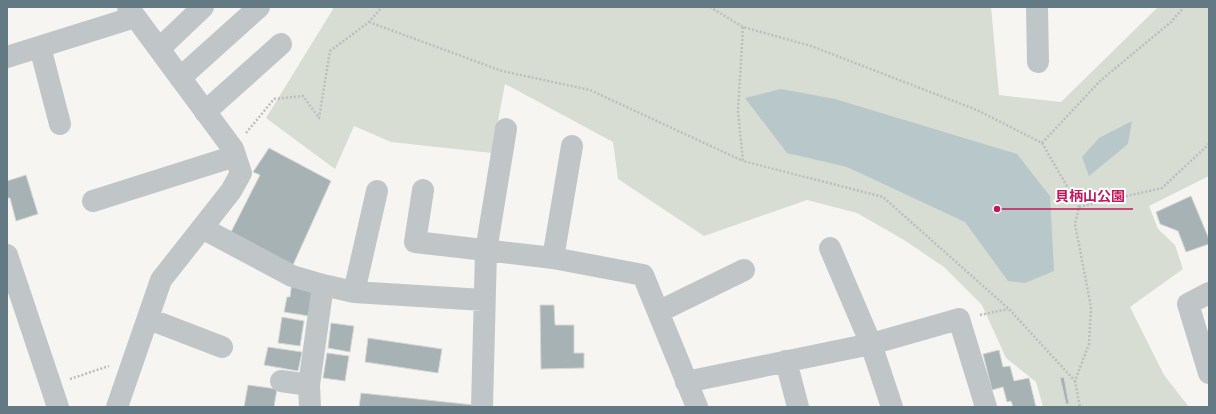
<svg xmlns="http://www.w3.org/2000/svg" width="1216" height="414" viewBox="0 0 1216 414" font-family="Inter,'Noto Sans JP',sans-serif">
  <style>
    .green { fill: #d7ddd2 }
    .water { fill: #b8c7c9 }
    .building { fill: #a7b2b5; stroke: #d7d7d4 }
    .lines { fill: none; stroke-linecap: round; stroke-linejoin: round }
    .path { stroke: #babec0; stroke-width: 2.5; stroke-dasharray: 2 2; stroke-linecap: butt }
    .minor { stroke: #c0c6c8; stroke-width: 22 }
    .leader { fill: none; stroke: #c2185b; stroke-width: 1.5 }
    .callout-dot { fill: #c2185b; stroke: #fff; stroke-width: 1.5 }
    .callout-label { font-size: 14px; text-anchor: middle; font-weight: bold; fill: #c2185b; stroke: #fff; stroke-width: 4; stroke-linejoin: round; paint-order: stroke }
  </style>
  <rect width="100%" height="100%" fill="#f6f5f2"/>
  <!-- green -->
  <path class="green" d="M332 7H991L999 95 1061 102 1158 7H1209V176L1149 206 1158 229 1175 245 1183 269 1130 307 1164 375 1189 407H1043L1036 382 1006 358 982 305 944 267 904 240 857 213 807 200 704 236 618 179 613 142 505 84 492 153 391 142 354 126 335 169 266 118 333 9Z"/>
  <!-- water -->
  <path class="water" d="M781 89 835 99 1017 154 1050 196 1054 271 1025 283 1008 281 965 222 847 167 787 153 745 98Z
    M1132 121 1128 144 1089 176 1082 157 1099 138Z"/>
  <!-- building -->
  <path class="building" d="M269 148 331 181 293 265 230 234 260 175 253 172Z
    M26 175 38 214 16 221 10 198H7V181Z
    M1191 196 1209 239V244L1186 252 1178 231 1160 224 1156 212Z
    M292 282 314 285 309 316 284 312 287 297H290Z
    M540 305H554L555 325H574V353H584V368L541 369Z
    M282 317 304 321 300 346 278 343Z
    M331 323 354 326 350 352 328 348Z
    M368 338 442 349 438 373 365 362Z
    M268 347 302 352 298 371 264 365Z
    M999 350 1003 367 1010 366 1014 381 1029 378 1036 407H1013L1011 401 1007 402 1003 387 992 390 983 354Z
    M327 353 349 356 345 381 323 378Z
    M1064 377 1069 404H1066L1060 378Z
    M248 385 277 389 274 407H244Z
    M361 393 474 405V407H359Z"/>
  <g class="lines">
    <!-- path -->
    <path class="path" d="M710 7 743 27 811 46 977 110 1042 143 1079 207 1075 224 1091 307 1089 344 1075 381 1080 407
      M369 22 502 71 590 90 743 161
      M743 27 738 111 743 161 883 197 1009 309 1075 381
      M246 133 274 99 303 96 319 118 330 51 369 22 382 7
      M1042 143 1100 81 1171 22 1184 7
      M1079 207 1162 188 1209 144
      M980 315 1008 309
      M70 379 109 366"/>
    <!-- minor -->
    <path class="minor" d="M1037 7 1038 62
      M40 47 60 124
      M159 49 203 7
      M7 57 135 17
      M180 78 259 7
      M205 112 281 44
      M423 190 415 242 553 258 643 275 697 407
      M93 201 235 156
      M202 228 292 276 323 285 354 292 483 300
      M830 248 871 344 892 407
      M7 255 58 407
      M553 258 572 146
      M354 292 377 191
      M1209 293 1188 304 1209 373
      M658 312 744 270
      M149 319 222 347
      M786 361 798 407
      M281 381 309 385
      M686 382 871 344 959 319 986 407
      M117 407 161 280 231 191 241 173 233 149 128 7
      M310 407 309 385 323 285
      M482 407 486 251 506 129"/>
  </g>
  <!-- callouts -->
  <path class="leader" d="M997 209L1047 209H1133"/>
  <circle class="callout-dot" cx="997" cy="209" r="4"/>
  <g class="callout-label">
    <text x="1090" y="201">貝柄山公園</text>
  </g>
  <!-- border -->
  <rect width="1216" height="414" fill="none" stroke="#637984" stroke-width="16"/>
</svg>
